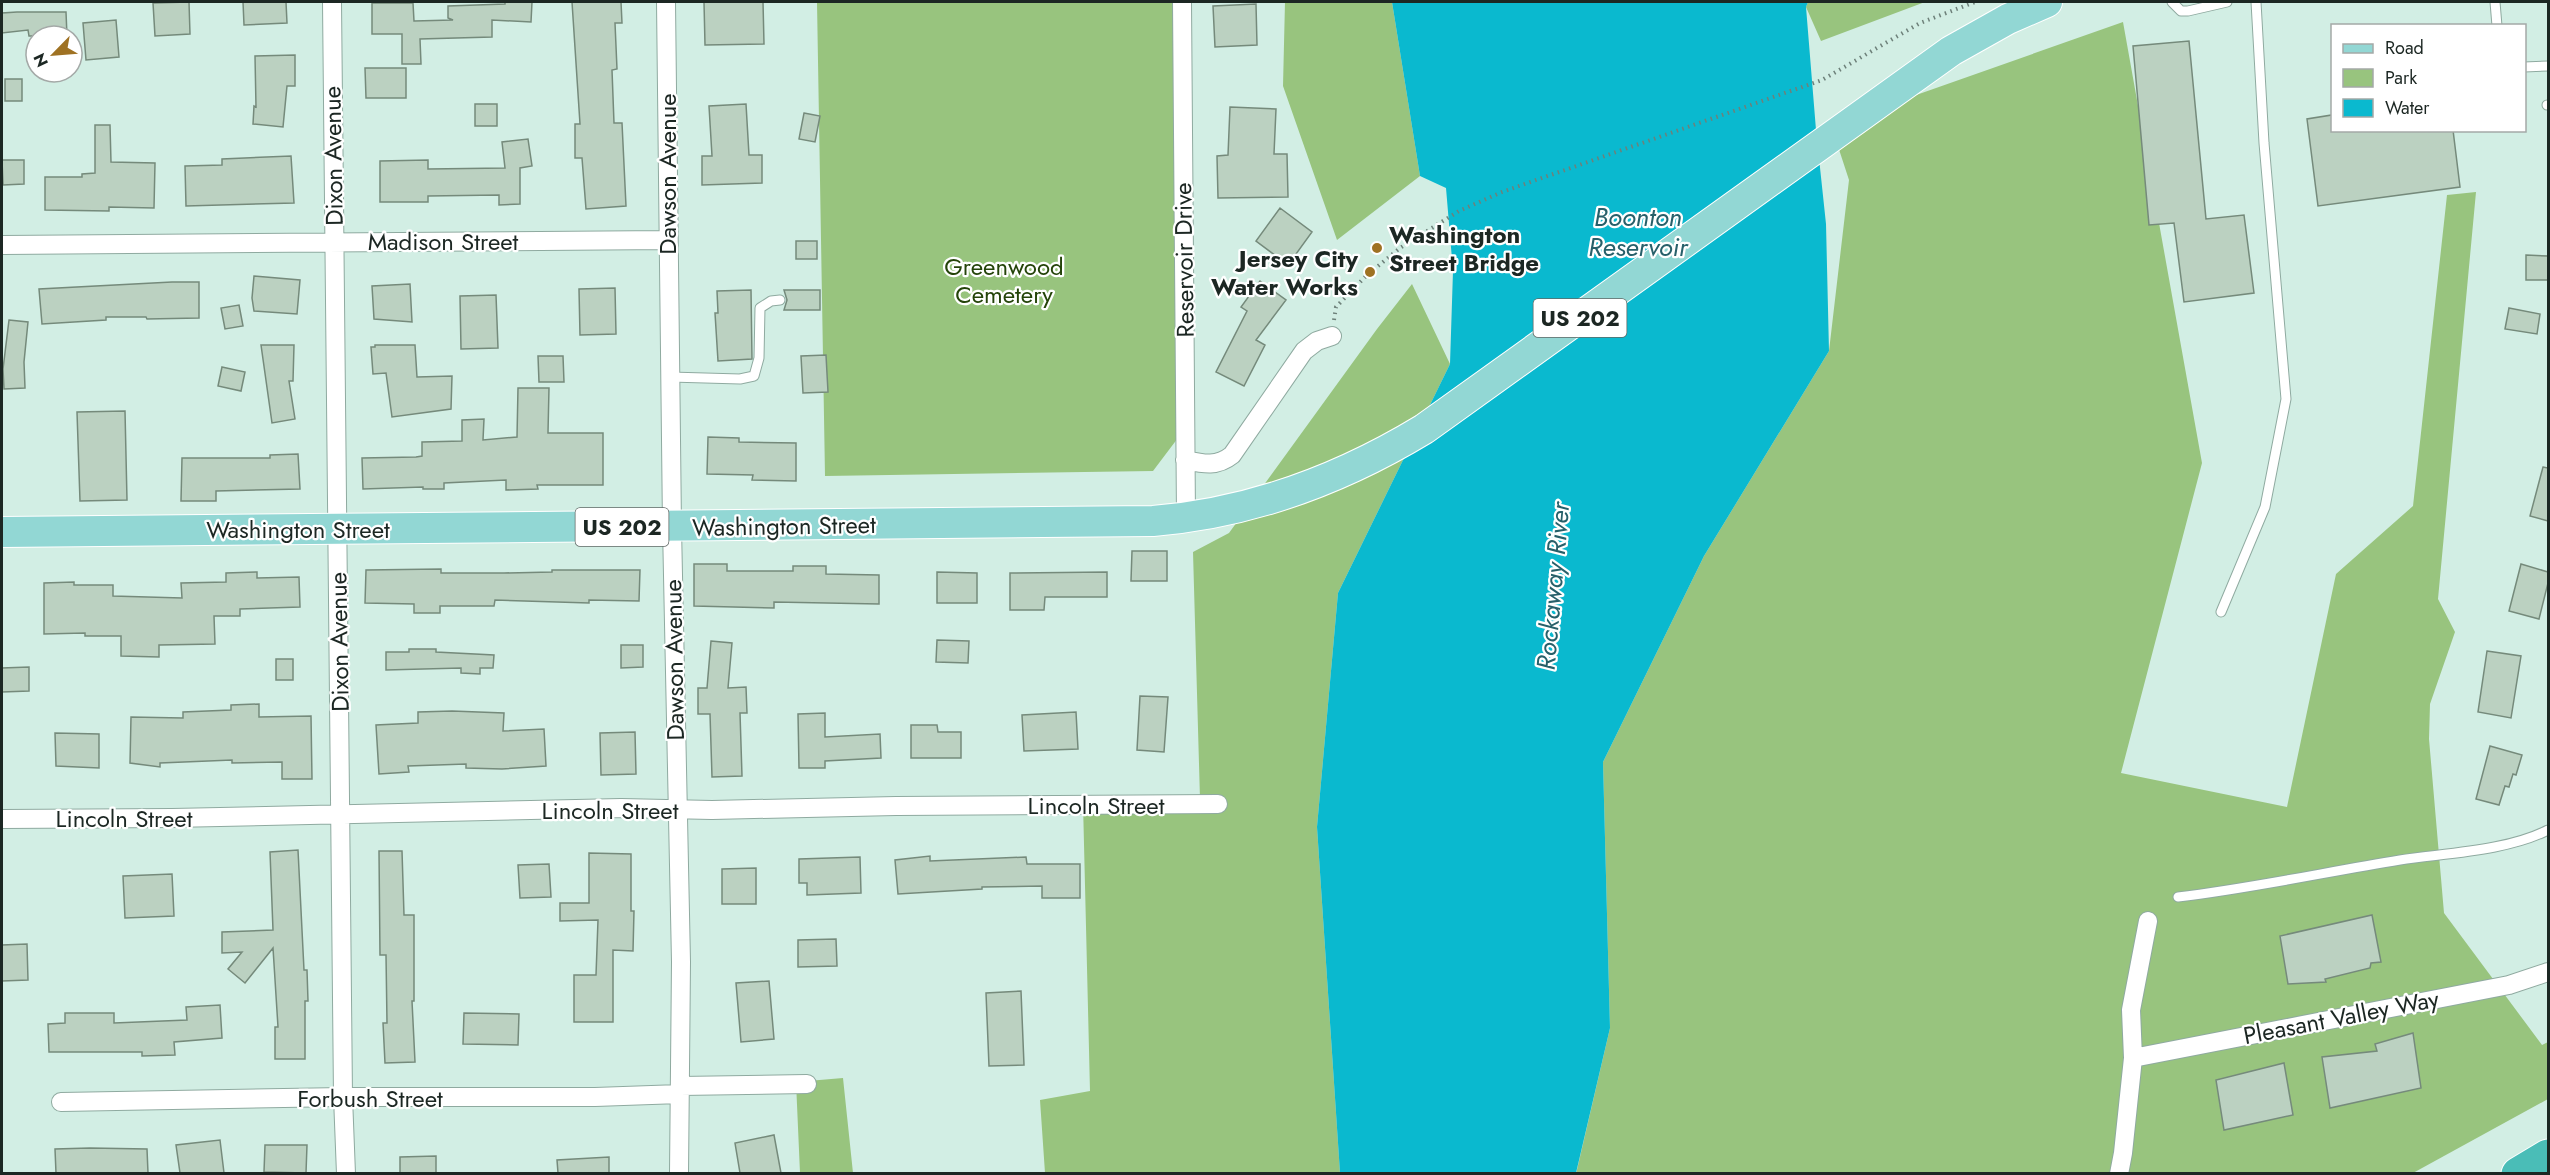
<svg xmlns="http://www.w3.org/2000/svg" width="2550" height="1175" viewBox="0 0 2550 1175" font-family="Jost,sans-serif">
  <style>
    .green { fill: #98c47e }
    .water { fill: #0ab9cf }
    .building { fill: #bbd1c1; stroke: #758a7b; stroke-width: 1.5 }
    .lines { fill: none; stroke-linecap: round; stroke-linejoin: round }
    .lane-casing { stroke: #8faaa0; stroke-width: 11 }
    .street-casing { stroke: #8faaa0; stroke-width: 20 }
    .primary-casing { stroke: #fff; stroke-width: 32 }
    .highway-casing { stroke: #fff; stroke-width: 35 }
    .path { stroke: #6e817a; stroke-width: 4; stroke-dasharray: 1.5 4.5; stroke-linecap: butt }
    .lane { stroke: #fff; stroke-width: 9 }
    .street { stroke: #fff; stroke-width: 18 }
    .primary { stroke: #92d7d4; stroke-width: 30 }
    .highway { stroke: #4abdb7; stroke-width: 33 }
    .poi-dot { fill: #9f7223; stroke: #fff; stroke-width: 2 }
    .labels { text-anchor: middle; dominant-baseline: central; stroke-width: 4.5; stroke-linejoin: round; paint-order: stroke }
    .shield { fill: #fff; stroke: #606865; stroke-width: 1.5 }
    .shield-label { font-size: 22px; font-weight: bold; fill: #1c2723 }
    .street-label { font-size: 24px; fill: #1c2723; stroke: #fff }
    .poi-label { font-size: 24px; font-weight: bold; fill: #1c2723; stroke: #fff; text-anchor: start }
    .park-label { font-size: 24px; fill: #244409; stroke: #fff }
    .water-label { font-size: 26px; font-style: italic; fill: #27606a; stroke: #fff }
  </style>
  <rect width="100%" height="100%" fill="#d2eee4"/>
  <!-- green -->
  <path class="green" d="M817 2H1181L1190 422 1153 471 825 476Z
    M1285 2H1392L1420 176 1337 240 1283 86Z
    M1808 2H1925L1821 41 1806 7Z
    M2123 22 2202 463 2121 773 2287 807 2336 574 2413 506 2447 195 2476 192 2438 599 2455 632 2430 704 2429 739 2444 913 2542 1045 2548 1042V1099L2413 1173 1576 1174 1610 1028 1603 762 1704 556 1829 351 1849 180 1831 125Z
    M1412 284 1450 364 1338 593 1317 827 1340 1173H1045L1040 1100 1090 1091 1083 803 1200 799 1193 552 1229 533 1377 329Z
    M843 1078 853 1173H800L796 1082Z"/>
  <!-- water -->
  <path class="water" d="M1392 2H1808L1806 7 1816 130 1826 224 1829 351 1704 556 1603 762 1610 1028 1576 1173H1340L1317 827 1338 593 1450 364 1453 271 1446 188 1420 176Z"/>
  <!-- building -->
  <path class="building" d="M189 2 190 34 155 36 153 3Z
    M243 2H286L287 23 244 25Z
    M505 2H532L531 22 492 20V37L420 39 421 64H402V34H372V3H413L414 21 453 20 448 18V6L505 4Z
    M572 2H621L622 23H615L617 69 612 70 614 123H622L626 206 586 209 582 158H575V124H580Z
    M704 2H763L764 44 705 45Z
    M1256 4 1257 45 1215 47 1213 6Z
    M17 12H66L67 36H29L28 30 2 33V13Z
    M116 20 119 57 86 60 83 23Z
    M2189 41 2206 219 2244 215 2254 293 2184 302 2174 223 2149 225 2133 46Z
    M295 55V86H287L283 127 253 124 254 106 256 107 255 56Z
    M365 68H406V98H366Z
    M5 79H22V101H5Z
    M475 104H497V126H475Z
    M746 104 749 155H762V183L702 185V156H712L709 106Z
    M1230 107 1276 109 1274 154H1287L1288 197 1218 198 1217 156 1228 155Z
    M804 113 820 116 815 142 799 139Z
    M2332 115V130H2453L2460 187 2318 206 2307 119Z
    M95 125H110L111 162 155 163 154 208 109 207V211L45 210V177H82V174L95 173Z
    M528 139 532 166 520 168V204L499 205V195L428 196V202H380V161L428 160V169L505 168 502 142Z
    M291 156 294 203 186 206 185 166 222 165V159Z
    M2 160H24V184L3 185Z
    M1280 208 1312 232 1288 265 1256 241Z
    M796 241H817V259H796Z
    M2526 255 2548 256V280H2526Z
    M254 276 300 280 297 314 254 311 252 298Z
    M1260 281 1286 300 1256 340 1265 345 1244 386 1216 372 1247 311 1241 307Z
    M172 282H199V318L147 319 146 317H106V320L42 324 39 289Z
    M410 284 412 322 374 319 372 286Z
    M615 288 616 334 580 335 579 289Z
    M751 290 752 359 718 361 715 313H718L717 291Z
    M784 290H820V310H784L787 300Z
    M496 295 498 348 461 349 460 296Z
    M239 305 243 326 225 329 221 308Z
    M2509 308 2540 314 2537 334 2505 329Z
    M9 320 28 322 24 362 25 388 4 389 3 369Z
    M261 345H294L293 381H289L295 419 272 423Z
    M375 345H415L417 377 452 376 451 409 392 417 386 373 373 374 371 347H375Z
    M826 355 828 392 803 393 801 356Z
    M538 356H563L564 382H539Z
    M222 367 245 372 241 391 218 386Z
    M518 388H549L548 433H603V485H537L538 489 506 490V480L444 483V489H423V487L363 489 362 458 416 457 422 456V442L462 441V420L484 419 483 440 517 437Z
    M125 411 127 500 80 501 77 412Z
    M708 437 739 438V442L796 443V481L752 480 753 475 707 474Z
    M298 454 300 489 216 491V501H181L182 458H270V455Z
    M2543 467 2548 468V521L2530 516Z
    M1132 551H1167V581H1131Z
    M694 564H727V571H793V566H826V574L879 575V604L774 602V608L694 606Z
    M2521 564 2548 572V583L2539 619 2509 611Z
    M441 569V573H504L552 572V570H640L639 601 589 600V603L495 600 494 606H440V613H414V604L365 603 366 570Z
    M257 572V578L299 577 300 607 240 609V616H214L215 644 159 645V657L121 656V636H85V633L44 634V583L74 582V585H113V596L182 598 181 583 226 582V573Z
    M937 572 977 573V603H937Z
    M1107 572V597H1045L1044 610H1010V573Z
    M937 640 969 641 968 663 936 662Z
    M711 641 732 643 728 688 746 687 747 713H740L742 776 712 777 710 714H698V688H707Z
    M621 645H643V667L621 668Z
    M409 649H436V652L494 655 493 668H480V674L461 673V668L386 670V652H409Z
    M2487 651 2521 656 2511 718 2478 712Z
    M276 659H293V680H276Z
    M29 667V691L2 692V668Z
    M1140 696 1168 697 1164 752 1137 750Z
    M259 704V717L311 716 312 779H282V762L232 763V760L160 763V767L130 763 131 717 183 718V712L231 710V705Z
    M452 711 504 713 503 731 544 729 546 766 502 769 466 768V764L408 766 409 772 379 774 376 725 418 723V712Z
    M1076 712 1078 749 1024 751 1022 715Z
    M825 713V737L880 734 881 758 825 761V768H799L798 714Z
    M911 725H937L938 732H961V758H911Z
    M635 732 636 774 601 775 600 733Z
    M55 733 99 734V768L56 766Z
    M2490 746 2522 755 2516 775 2513 774 2509 787 2505 786 2499 805 2476 799Z
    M298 850 304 970H307L308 1001H305V1059H275V1027H278L273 948 245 983 228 969 242 952 222 953V932L273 930 270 852Z
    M379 851H402L404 915H414V1001H412L415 1062 385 1063 383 1023H387L386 955H380Z
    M589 853 631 854V911H634L633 951 613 950V1022H574V975H596L598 920 560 921V903H589Z
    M930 856V861L1026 857 1027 864H1080V898H1042V886L982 887V889L898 894 895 860Z
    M860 857 861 893 807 895V883H799V859Z
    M549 864 551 897 520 898 518 865Z
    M756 868V904H722V869Z
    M172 874 174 916 125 918 123 876Z
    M2372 915 2381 962 2371 963 2370 968 2325 979 2326 982 2288 984 2280 936Z
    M836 939 837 966 798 967V940Z
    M27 944 28 980 2 981V945Z
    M769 981 774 1039 741 1042 736 983Z
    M1021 991 1024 1065 989 1066 986 993Z
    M220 1005 222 1038 174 1042 175 1055 142 1056V1052H49L48 1024 65 1023V1013H114V1023L187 1020 186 1007Z
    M464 1013 519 1014 518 1045 463 1044Z
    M2413 1033 2421 1088 2330 1108 2322 1057 2377 1051 2375 1044Z
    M2284 1063 2293 1115 2224 1130 2216 1080Z
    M774 1135 781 1173H740L735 1143Z
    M220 1140 224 1173H180L176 1145Z
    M265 1145H307L306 1173 264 1172Z
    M90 1148 147 1149 148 1173H56L55 1149Z
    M436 1156V1173H400V1157Z
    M609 1157V1173H558L557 1160Z"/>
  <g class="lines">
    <!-- lane casing -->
    <g class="lane-casing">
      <path id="lane" d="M2172 2 2181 11H2188L2227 2
        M2495 2 2497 26
        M2524 67 2548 66
        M2547 105H2548
        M670 377 740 379 754 376 759 358 760 308 771 301 780 300
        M2221 612 2265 507 2286 399 2264 143 2256 2
        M2178 897C2253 888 2326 872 2400 860 2446 853 2507 851 2548 830"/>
    </g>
    <!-- street casing -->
    <g class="street-casing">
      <path id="street" d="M332 2 343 1097 346 1174
        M666 2 672 527 681 962 679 1174
        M1182 2 1186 518
        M2 245 668 240
        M1185 460C1204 464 1217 467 1232 455L1304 351 1317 341 1332 336
        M2 819 172 818 621 808 712 810 896 806 1218 804
        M2133 1058 2509 985 2548 972
        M680 1086 807 1084
        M61 1102 343 1097H595L680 1094
        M2119 1174 2123 1153 2133 1058 2131 1010 2148 921"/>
    </g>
    <!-- primary casing -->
    <g class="primary-casing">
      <path id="primary" d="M2 532 1153 521C1252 513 1340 480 1424 429L1951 51 2008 19 2047 2"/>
    </g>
    <!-- highway casing -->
    <g class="highway-casing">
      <path id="highway" d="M2518 1174 2548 1156"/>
    </g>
    <!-- path -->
    <path class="path" d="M1334 320 1336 307 1366 276 1400 248 1459 211 1502 192 1822 80 1920 23 1975 2"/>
    <!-- lane -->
    <use href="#lane" class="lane"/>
    <!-- street -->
    <use href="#street" class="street"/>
    <!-- primary -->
    <use href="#primary" class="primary"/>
    <!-- highway -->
    <use href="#highway" class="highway"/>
  </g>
  <!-- markers -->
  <g class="poi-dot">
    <circle cx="1377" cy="248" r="6"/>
    <circle cx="1370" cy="272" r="6"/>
  </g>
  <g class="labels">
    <!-- shield labels -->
    <g class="shield">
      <rect x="1533.5" y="299" width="93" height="38" rx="4.5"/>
      <rect x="575.5" y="508" width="93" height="38" rx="4.5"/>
    </g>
    <g class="shield-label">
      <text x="1580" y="318">US 202</text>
      <text x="622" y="527">US 202</text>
    </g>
    <!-- street labels -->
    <g class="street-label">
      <text transform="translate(333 156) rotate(-91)">Dixon Avenue</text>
      <text transform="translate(667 174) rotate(-90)">Dawson Avenue</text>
      <text x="443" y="241">Madison Street</text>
      <text transform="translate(1184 260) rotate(-91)">Reservoir Drive</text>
      <text transform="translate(784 526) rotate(-1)">Washington Street</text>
      <text x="298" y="529">Washington Street</text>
      <text transform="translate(339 642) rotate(-91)">Dixon Avenue</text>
      <text transform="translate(674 660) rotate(-91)">Dawson Avenue</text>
      <text x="1096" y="805">Lincoln Street</text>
      <text x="610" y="810">Lincoln Street</text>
      <text x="124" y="818">Lincoln Street</text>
      <text transform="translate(2341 1017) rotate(-11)">Pleasant Valley Way</text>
      <text x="370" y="1098">Forbush Street</text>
    </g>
    <!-- poi labels -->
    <g class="poi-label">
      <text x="1389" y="234">Washington<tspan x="1389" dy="28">Street Bridge</tspan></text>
      <text x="1358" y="258" text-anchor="end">Jersey City<tspan x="1358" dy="28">Water Works</tspan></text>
    </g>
    <!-- park labels -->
    <g class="park-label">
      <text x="1004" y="266">Greenwood<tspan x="1004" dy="28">Cemetery</tspan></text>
    </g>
    <!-- water labels -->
    <g class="water-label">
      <text x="1638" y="217">Boonton<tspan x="1638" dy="30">Reservoir</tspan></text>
      <text transform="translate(1553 586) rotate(-85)">Rockaway River</text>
    </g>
  </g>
  <!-- border -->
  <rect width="2550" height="1175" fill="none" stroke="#1c2723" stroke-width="6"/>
  <!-- legend -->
  <rect x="2331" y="24" width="195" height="108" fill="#ffffff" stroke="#a4a9a7" stroke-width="1.5"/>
  <rect x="2343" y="44" width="30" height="9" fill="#92d7d4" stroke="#a4a9a7" stroke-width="1.5"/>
  <text x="2385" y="54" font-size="18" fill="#1c2723">Road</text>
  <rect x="2343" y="69" width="30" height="18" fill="#98c47e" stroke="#a4a9a7" stroke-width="1.5"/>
  <text x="2385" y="84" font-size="18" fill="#1c2723">Park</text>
  <rect x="2343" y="99" width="30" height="18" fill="#0ab9cf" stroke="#a4a9a7" stroke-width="1.5"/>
  <text x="2385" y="114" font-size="18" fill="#1c2723">Water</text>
  <!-- north arrow -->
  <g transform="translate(54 54) rotate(245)"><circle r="28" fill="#ffffff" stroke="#a4a9a7" stroke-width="1.5"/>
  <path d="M0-4.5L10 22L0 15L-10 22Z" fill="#9f7223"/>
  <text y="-9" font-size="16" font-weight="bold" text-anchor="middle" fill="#1c2723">N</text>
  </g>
</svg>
